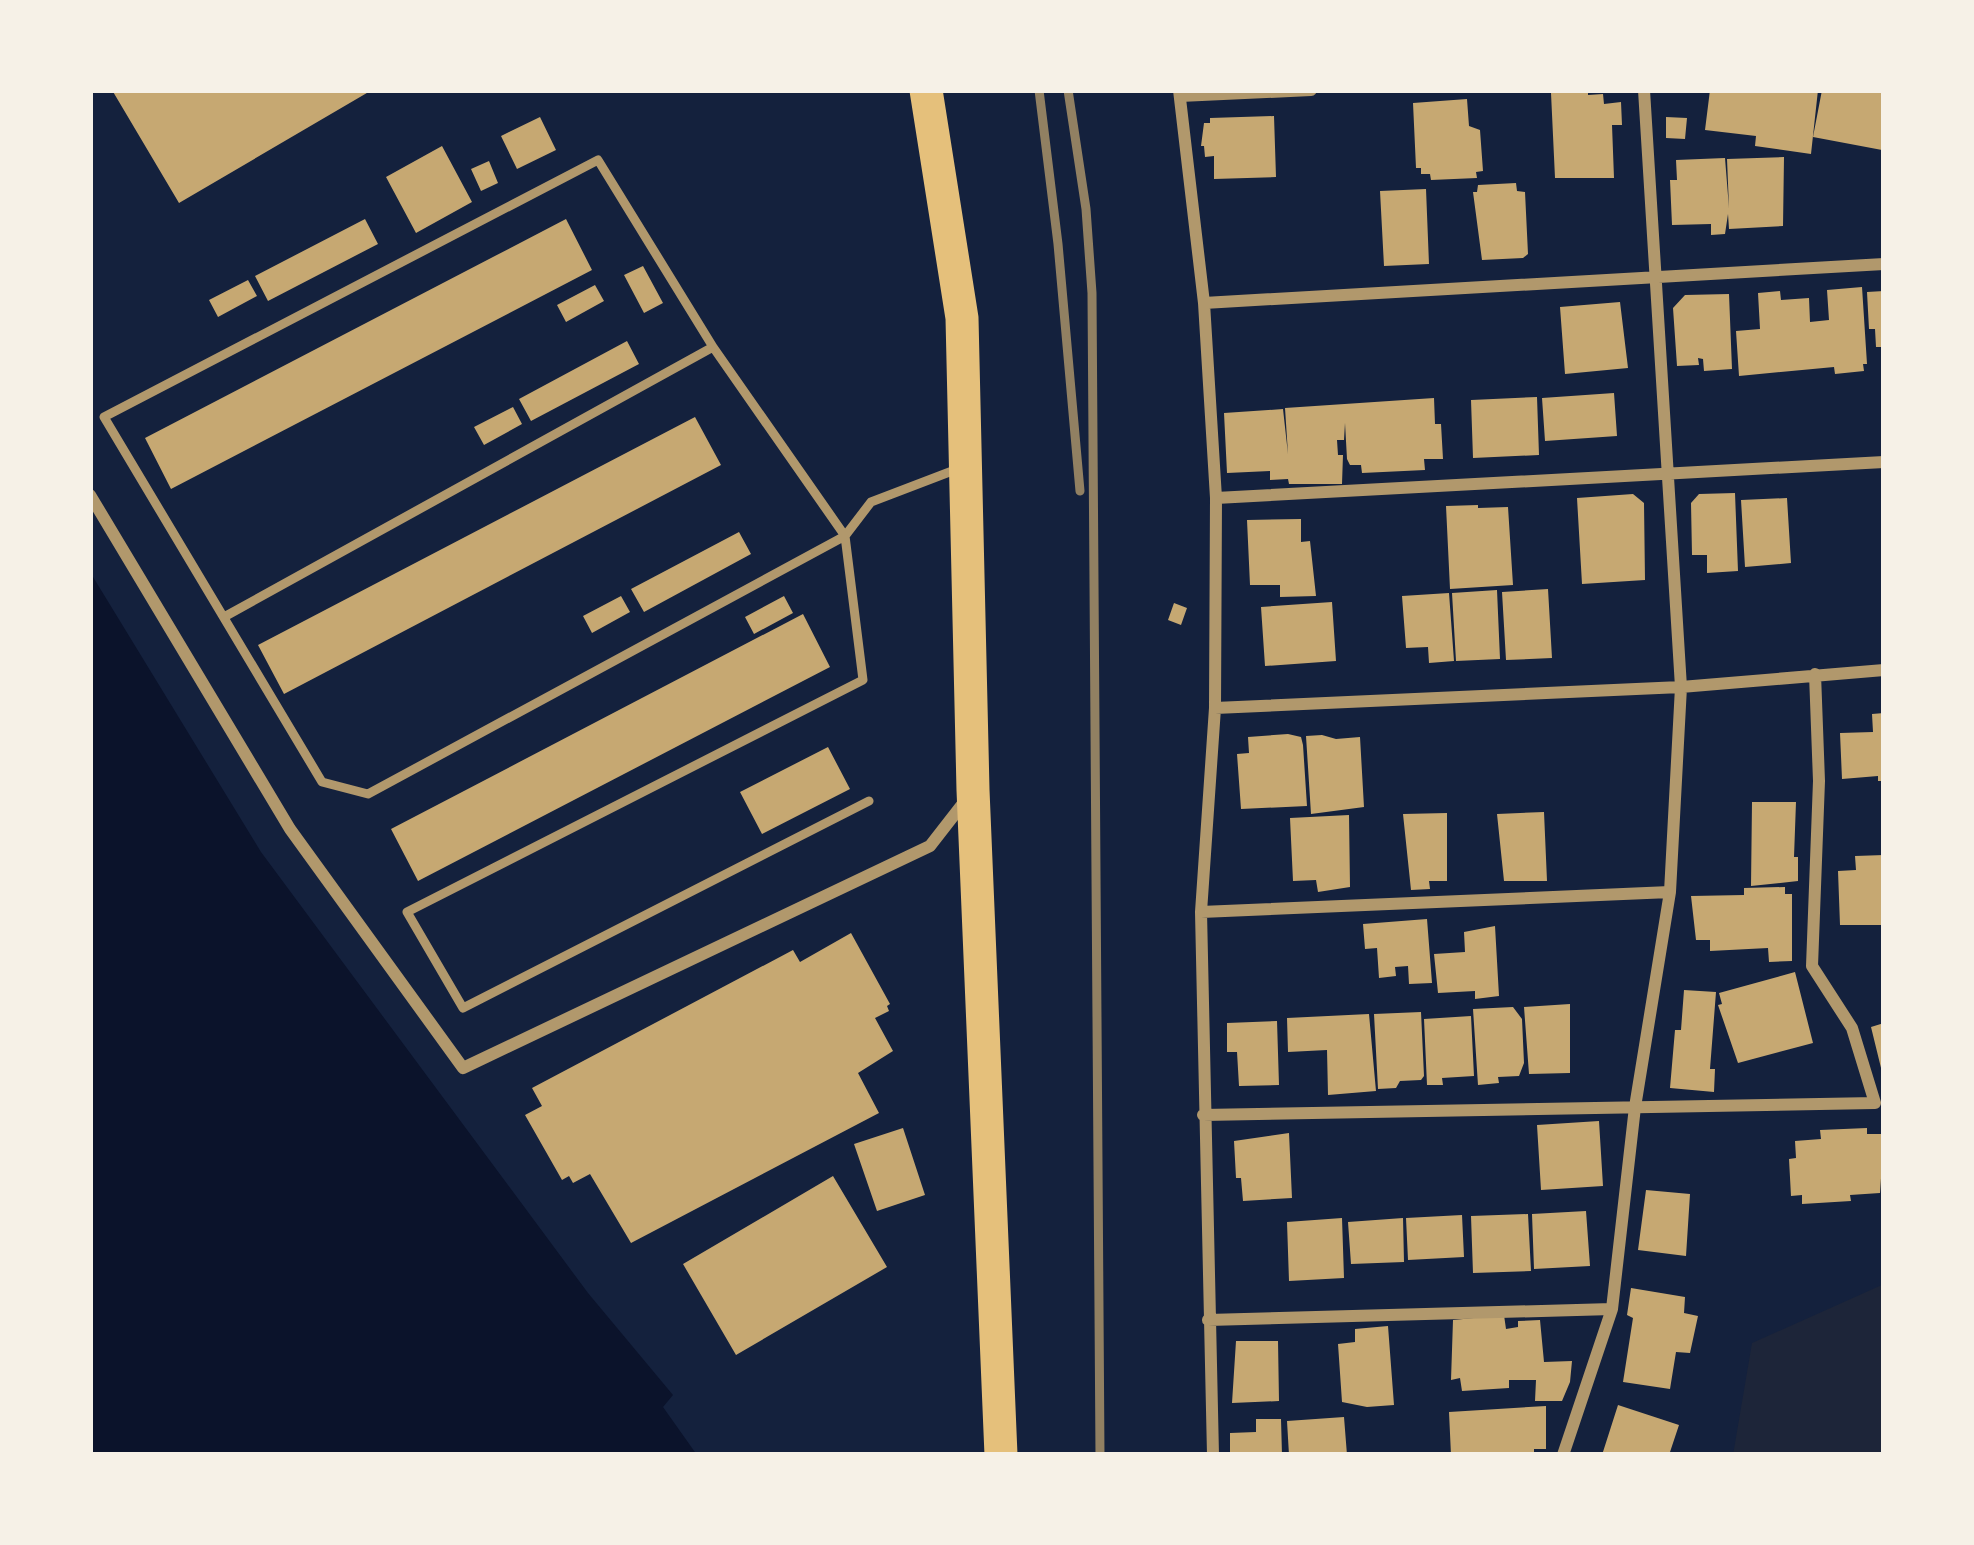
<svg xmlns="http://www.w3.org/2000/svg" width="1974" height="1545" viewBox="0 0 1974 1545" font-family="'Space Grotesk',sans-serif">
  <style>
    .green { fill: #1d2539 }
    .water { fill: #0b132b }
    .building { fill: #c6a872 }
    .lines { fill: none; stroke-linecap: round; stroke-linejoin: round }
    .service { stroke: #b1986c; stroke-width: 9 }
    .minor { stroke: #b1986c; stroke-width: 12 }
    .trunk { stroke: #e5c07b; stroke-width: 33 }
    .rail { stroke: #918062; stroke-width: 9 }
  </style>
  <rect width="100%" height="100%" fill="#14213d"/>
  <!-- green -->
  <path class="green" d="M1884 1284V1455H1733L1752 1343Z"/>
  <!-- water -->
  <path class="water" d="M90 572 261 852 588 1293 673 1395 663 1407 697 1455H90Z"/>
  <!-- building -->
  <path class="building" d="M112 90H372L179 203Z
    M1710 90H1818L1811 154 1755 146 1756 136 1705 130Z
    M1822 90 1884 92 1882 150 1813 137Z
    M1588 92V95L1603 94 1604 104 1621 102 1622 125H1612L1614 178H1555L1551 93Z
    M1467 99 1469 126 1480 130 1483 171 1476 172 1477 178 1431 180 1430 174H1421V168H1416L1413 103Z
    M1274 116 1276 177 1214 179V156L1205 157 1204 146H1201L1204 123H1210V118Z
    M540 117 556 150 517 169 501 136Z
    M1666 117 1687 118 1685 139 1666 138Z
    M442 146 472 202 416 233 386 177Z
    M1784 157 1783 226 1729 229 1728 214 1725 234 1711 235V224L1672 225 1670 180H1677L1676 160 1725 158 1729 208 1727 159Z
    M489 161 498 183 481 191 471 169Z
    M1516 183 1517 191 1525 192 1528 254 1523 258 1482 260 1473 192H1477L1478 185Z
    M1426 189 1429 264 1384 266 1380 191Z
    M365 219 378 244 268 301 255 276Z
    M566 219 592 270 171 489 145 438Z
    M643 266 663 303 644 313 624 275Z
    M248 280 257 296 218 317 209 300Z
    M595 285 604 301 566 322 557 305Z
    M1862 287 1867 364H1863L1864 371 1835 374 1834 367 1739 376 1736 331 1760 329 1758 293 1780 291 1781 300 1809 298 1810 322 1829 320 1827 290Z
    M1884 291V347H1876L1875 329H1869L1867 292Z
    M1729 294 1732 369 1704 371 1703 359 1698 358 1699 365 1677 366 1673 308 1685 295Z
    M1620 302 1628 368 1565 374 1560 307Z
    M627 341 639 364 531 421 519 399Z
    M1614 393 1617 436 1545 441 1542 398Z
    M1537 397 1539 455 1473 458 1471 400Z
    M1434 398 1435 424H1441L1443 459H1424L1425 470 1362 473 1361 465H1350L1347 459 1345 423 1344 440H1337L1338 455H1343L1342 484H1289L1288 479 1270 480V471L1227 473 1224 413 1283 409 1288 454 1285 408Z
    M513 407 522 424 484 445 474 427Z
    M695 417 721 465 284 694 258 645Z
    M1735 493 1738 571 1707 573V555H1692L1691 503 1699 494Z
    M1633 494 1644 503 1645 580 1582 584 1577 498Z
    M1787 498 1791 563 1745 567 1741 500Z
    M1478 505V508L1508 507 1513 585 1450 589 1446 506Z
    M1301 519V542L1310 541 1316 596 1280 597V585H1250L1247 520Z
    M739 532 751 554 644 612 631 589Z
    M1548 589 1552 658 1506 660 1502 592Z
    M1497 590 1500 659 1456 661 1452 593Z
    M1449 593 1454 661 1429 663 1428 647 1406 648 1402 596Z
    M621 596 630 612 592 633 583 616Z
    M784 596 793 613 754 634 745 617Z
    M1332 602 1336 661 1265 666 1261 607Z
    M1174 603 1187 608 1181 625 1168 620Z
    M803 614 830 667 418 881 391 829Z
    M1884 713V781H1878V776L1842 779 1840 733 1873 732 1872 714Z
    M1288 734 1301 737 1303 745 1307 806 1241 809 1237 754 1249 753 1248 737Z
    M1322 735 1336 739 1360 737 1364 807 1311 814 1306 736Z
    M828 747 850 789 762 834 740 792Z
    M1752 802H1796L1794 857H1798V881L1751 886Z
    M1544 812 1547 881H1504L1497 814Z
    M1447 813V881H1429L1430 889 1411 890 1403 814Z
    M1349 815 1350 887 1318 892 1316 880 1293 881 1290 818Z
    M1884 855V925H1840L1838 871 1856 870 1855 856Z
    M1785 887V894H1792V961L1769 962 1768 948 1710 951V940H1696L1691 896 1744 895V888Z
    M1427 919 1432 983 1409 984 1408 966 1395 967 1396 976 1379 978 1377 948 1365 949 1363 924Z
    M1495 926 1499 996 1475 999V991L1438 993 1434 954 1465 952 1464 932Z
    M851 933 890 1004 887 1006 889 1011 875 1018 893 1051 858 1073 879 1113 631 1243 590 1174 573 1183 569 1176 562 1180 525 1115 542 1106 532 1088 793 950 800 962Z
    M1795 972 1813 1043 1738 1063 1718 1005 1722 1004 1719 993Z
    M1684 990 1716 992 1710 1069H1715L1714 1092 1670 1088 1675 1030H1681Z
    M1570 1004V1073L1529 1074 1524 1007Z
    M1513 1007 1522 1019 1524 1063 1519 1076 1498 1077 1499 1083 1478 1085 1473 1009Z
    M1421 1012 1424 1076 1421 1080 1400 1081 1396 1088 1378 1089 1374 1014Z
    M1369 1014 1376 1091 1328 1095 1327 1050 1288 1052 1287 1018Z
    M1471 1016 1474 1076 1442 1078 1443 1085H1427L1424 1019Z
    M1277 1021 1279 1085 1239 1086 1237 1052H1227V1023Z
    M1884 1023V1072H1882L1871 1027Z
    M1599 1121 1603 1186 1541 1190 1537 1125Z
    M903 1128 925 1195 877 1211 854 1144Z
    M1867 1128V1134H1884L1880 1193 1850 1195 1851 1201 1802 1204V1195L1791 1196 1789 1159 1796 1158 1795 1141 1821 1139 1820 1130Z
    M1289 1133 1292 1198 1243 1201 1241 1178H1236L1234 1141Z
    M833 1176 887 1267 736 1355 683 1264Z
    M1646 1190 1690 1194 1686 1256 1638 1250Z
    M1586 1211 1590 1266 1534 1269 1532 1214Z
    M1528 1214 1531 1271 1473 1273 1471 1216Z
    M1462 1215 1464 1257 1408 1260 1406 1218Z
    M1342 1218 1344 1278 1289 1281 1287 1222Z
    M1403 1218 1404 1262 1351 1264 1348 1222Z
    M1631 1288 1685 1297 1684 1313 1698 1316 1690 1353 1676 1352 1670 1389 1623 1382 1633 1318 1627 1315Z
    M1504 1315 1506 1329 1518 1327V1321L1540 1320 1544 1362 1572 1361 1570 1382 1562 1401H1535L1536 1380H1509V1388L1462 1391 1460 1378 1451 1380 1453 1320Z
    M1388 1326 1394 1405 1367 1407 1342 1402 1338 1344 1355 1342V1329Z
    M1236 1341H1278L1279 1401 1232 1403Z
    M1618 1405 1679 1425 1669 1455H1602Z
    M1546 1406V1449H1534V1455H1451L1449 1412Z
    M1344 1417 1347 1455H1289L1287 1421Z
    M1256 1419H1281L1282 1455H1230V1433L1256 1432Z"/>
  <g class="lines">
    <!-- service -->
    <path class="service" d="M713 347 598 160 104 417 322 782 368 794 845 536 871 502 960 468
      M224 617 713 347 845 536 863 680 407 912 463 1008 869 801"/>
    <!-- minor -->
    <path class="minor" d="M1179 90 1204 303 1216 498 1215 708 1201 912 1213 1455
      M1180 96 1311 90
      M1204 303 1884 264
      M90 495 290 829 463 1068 930 846 965 801
      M1216 498 1884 462
      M1215 708 1681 687 1884 670
      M1201 912 1670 892
      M1203 1115 1875 1103 1852 1028 1812 966 1819 781 1815 674
      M1208 1320 1612 1309
      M1563 1455 1612 1309 1635 1107 1670 892 1681 687 1644 90"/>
    <!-- trunk -->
    <path class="trunk" d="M926 90 962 318 973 790 1001 1455"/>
    <!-- rail -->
    <path class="rail" d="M1039 90 1058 244 1080 491
      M1068 90 1086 209 1092 293 1100 1455"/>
  </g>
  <!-- border -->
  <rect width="1974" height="1545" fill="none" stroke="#f6f1e7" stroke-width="186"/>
</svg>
